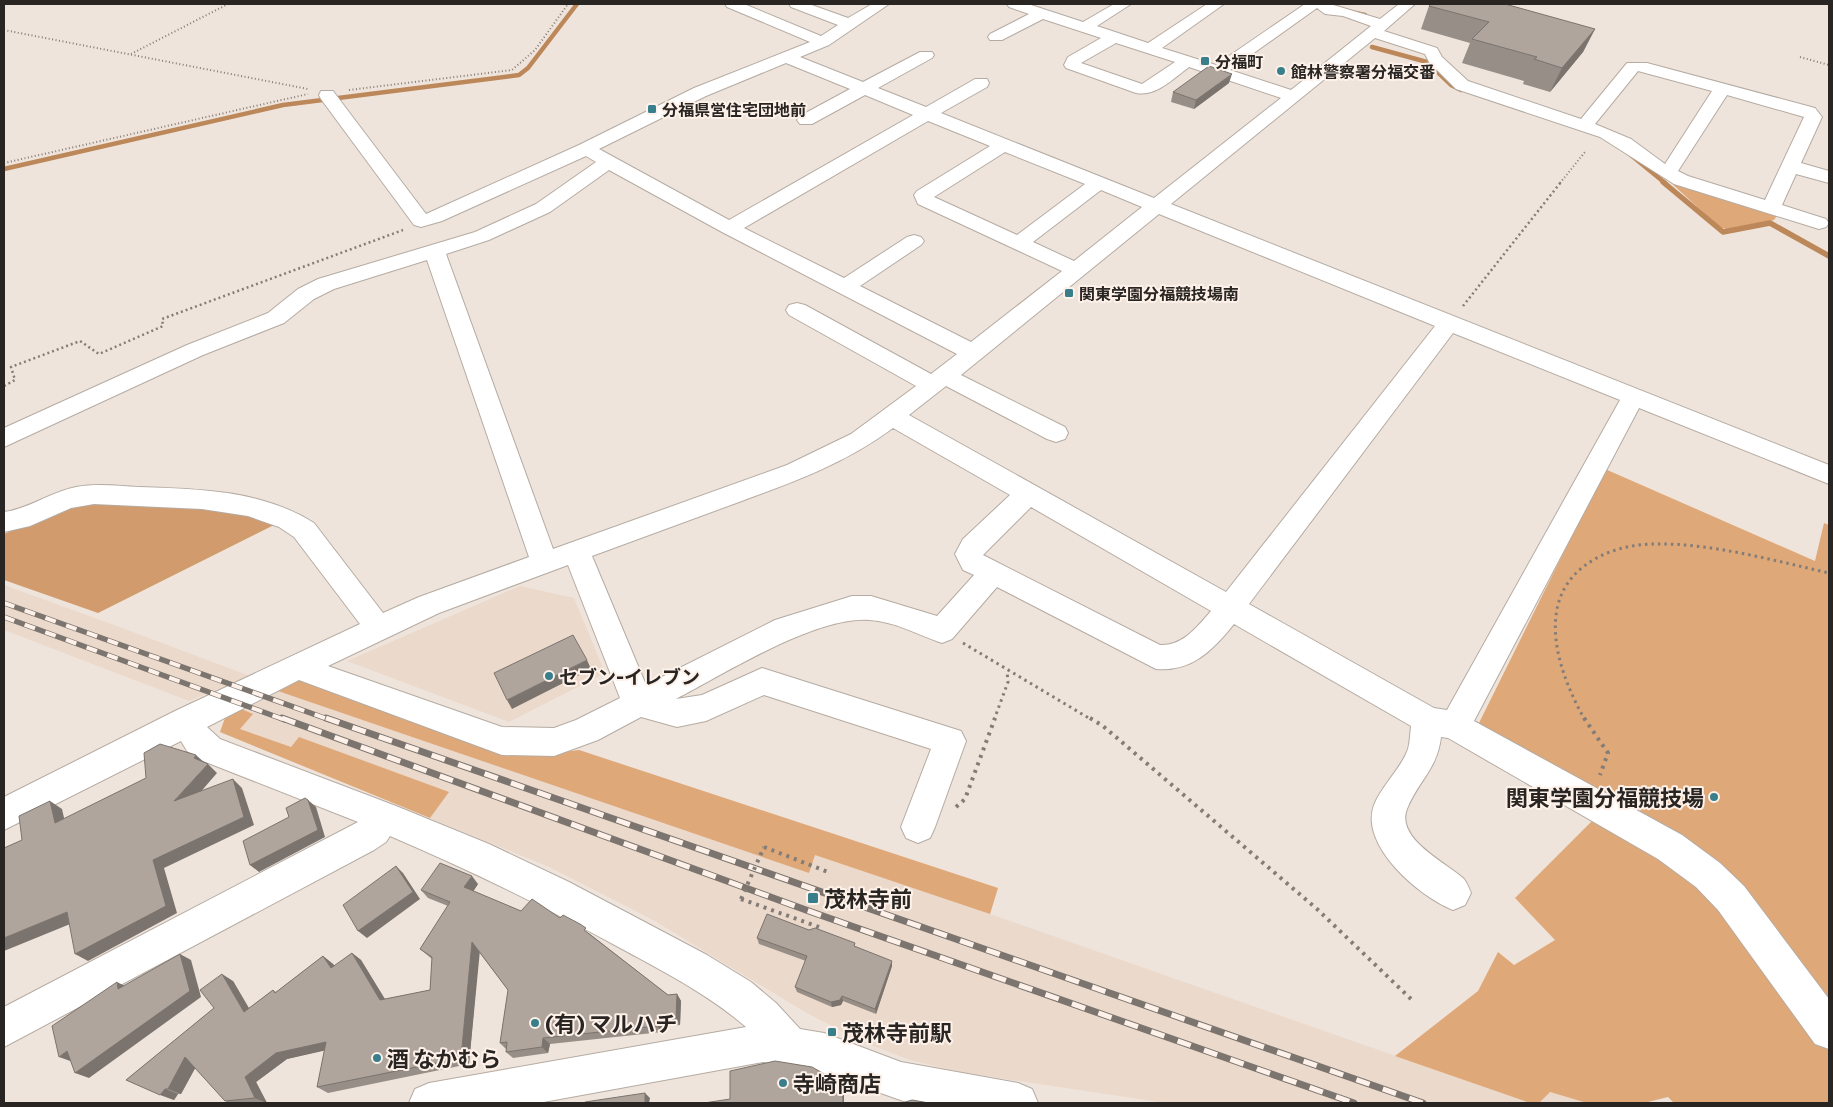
<svg xmlns="http://www.w3.org/2000/svg" width="1833" height="1107" viewBox="0 0 1833 1107" font-family="Commissioner,'Noto Sans JP',sans-serif">
  <style>
    .built { fill: #ebd9cb }
    .green { fill: #dfa879 }
    .forest { fill: #d29b6d }
    .lines { fill: none; stroke-linecap: round; stroke-linejoin: round }
    .stream-far1 { stroke: #bc8759; stroke-width: 4.5 }
    .stream { stroke: #bc8759; stroke-width: 5.5 }
    .minor-casing { stroke: #b5aba2; stroke-width: 2 }
    .path-far3 { stroke: #847d77; stroke-width: 2; stroke-dasharray: 1 2.5; stroke-linecap: butt }
    .path-far2 { stroke: #847d77; stroke-width: 2.5; stroke-dasharray: 2 3; stroke-linecap: butt }
    .path-far1 { stroke: #847d77; stroke-width: 3; stroke-dasharray: 2.5 4; stroke-linecap: butt }
    .path { stroke: #847d77; stroke-width: 4; stroke-dasharray: 3 5; stroke-linecap: butt }
    .minor { fill: #fff; fill-rule: evenodd }
    .rail-far1-casing { stroke: #7c756f; stroke-width: 5.5 }
    .rail-casing { stroke: #7c756f; stroke-width: 7 }
    .rail-far1 { stroke: #fdf1e9; stroke-width: 4; stroke-dasharray: 11; stroke-linecap: butt }
    .rail { stroke: #fdf1e9; stroke-width: 5; stroke-dasharray: 14; stroke-linecap: butt }
    .path-bridge { stroke: #847d77; stroke-width: 4; stroke-dasharray: 3 5; stroke-linecap: butt }
    .wall { fill: #978e87 }
    .shaded-wall { fill: #7b746e }
    .building { fill: #b0a59d; stroke: #7b746e }
    .poi-dot { fill: #397f8b; stroke: #fdf1e9; stroke-width: 2 }
    .labels { text-anchor: middle; dominant-baseline: central; stroke-width: 4; stroke-linejoin: round; paint-order: stroke }
    .far-poi-label { font-size: 16px; font-weight: bold; fill: #292522; stroke: #fdf1e9; text-anchor: start }
    .poi-label { font-size: 19px; font-weight: bold; fill: #292522; stroke: #fdf1e9; text-anchor: start }
    .near-poi-label { font-size: 22px; font-weight: bold; fill: #292522; stroke: #fdf1e9; text-anchor: start }
  </style>
  <rect width="100%" height="100%" fill="#efe4db"/>
  <!-- built -->
  <path class="built" d="M4 585 117 626 250 676 189 701 4 630Z
    M520 586 574 598 605 673 509 722 347 661Z
    M300 680 548 754 579 750 998 888 990 914 1530 1103H1165L959 1072 910 1060 865 1043 805 1012 653 920 549 867 220 732 225 718Z
    M1550 1092 1587 1103H1539Z"/>
  <!-- green -->
  <path class="green" d="M1668 180 1778 214 1774 220 1726 229 1719 227Z
    M1605 469 1815 561 1824 523 1829 525V1010L1722 865 1476 729Z
    M300 680 548 754 579 750 998 888 990 914 815 855 809 873 278 691Z
    M239 708 253 714 240 729 291 747 299 737 449 792 430 818 220 732 225 718Z
    M1598 815 1695 875 1774 973 1829 1049V1103H1674L1668 1097 1644 1103H1587L1550 1092 1539 1103H1530L1395 1056 1478 991 1498 952 1514 965 1555 940 1515 898Z"/>
  <!-- forest -->
  <path class="forest" d="M77 503H196L253 515 276 524 98 613 4 580V534Z"/>
  <g class="lines">
    <!-- stream-far1 -->
    <path class="stream-far1" d="M1329 4 1341 10 1365 15
      M1372 47 1427 62 1451 85 1461 90
      M1626 151 1665 183
      M4 169 283 105 519 75 528 68 577 4"/>
    <!-- stream -->
    <path class="stream" d="M1663 182 1723 232 1770 223 1829 256"/>
    <!-- minor casing -->
    <g class="minor-casing">
      <path id="minor" d="M725 4H744L821 36 838 25 791 7 789 4H809L848 18 872 4H889L829 45 800 57 863 82 920 52H932L934 55 932 58 878 88 926 107 975 79H987L989 83 987 87 941 113 1154 198 1281 98 1189 67C1174 78 1156 97 1136 93L1066 68 1064 65 1068 57 1101 38 1043 19 1002 40H990L988 37 990 34 1029 14 1009 7 1007 4H1028L1083 22 1114 4H1131L1097 26 1148 43 1207 4H1224L1162 48 1216 65 1305 4H1330L1380 19 1399 4H1415L1384 31 1437 48 1442 57 1468 81 1581 119 1627 63H1647L1815 108 1822 117 1801 163 1829 171V183L1796 174 1782 205 1826 219 1829 223 1826 227 1819 229 1674 184 1600 137 1456 89 1429 62 1425 54 1375 38 1171 204 1829 465V484L1639 408 1474 721 1682 835 1720 863 1744 886 1829 999V1049L1815 1044 1718 910 1696 887 1658 859 1448 738 1441 737C1437 770 1418 781 1407 809 1395 839 1447 863 1464 879 1467 883 1469 888 1471 893L1465 905 1453 910C1420 897 1359 846 1374 805 1382 785 1401 769 1408 749 1410 742 1410 734 1411 726L1234 624C1213 650 1192 672 1156 669L997 587 952 639 942 643C918 635 894 621 869 620 816 616 724 674 676 699L702 695 762 668 961 731 966 741 935 827 930 838 918 843 906 838 901 827 931 749 764 695 706 721 677 727 641 717 598 740 554 756 502 755 299 680 207 727 220 739 396 806 489 844 569 882 707 955 751 982 776 1003 800 1029 824 1033 901 1062 1018 1083 1032 1089 1038 1103H909L824 1073 763 1062 538 1103H409L415 1089 429 1083 746 1027C709 995 666 973 624 950 547 908 470 870 390 836L386 842 374 850 4 1047V1007L358 822 198 759 187 751 181 741 4 830V797L175 711 360 624 294 537 279 527 248 516 202 509 94 504 71 508 30 526 4 532V512C29 509 50 492 76 487 97 483 119 486 140 487 199 489 262 490 314 523L383 613 419 597 529 557 427 260 334 289 314 299 284 323 203 355 4 447V428L187 345 268 313 298 289 318 279 475 232 536 204 596 162 586 156 442 221 421 227 414 225 321 99 319 95 321 91H333L426 214 579 145 694 88 810 42 727 7ZM1317 8 1325 14 1343 16 1371 26 1291 90 1230 70ZM1116 43 1175 62 1142 84 1081 63ZM786 63 850 89 800 116 797 120 800 124H812L865 95 913 115 729 220 599 149 706 96ZM1638 71 1712 91 1665 164 1631 139 1595 124ZM1727 95 1804 117 1765 200 1688 176 1678 171ZM928 121 990 146 917 191 914 195 918 204 1062 271 971 342 860 286 921 245 924 241 921 237 914 235 907 237 844 278 744 228ZM1005 152 1085 184 1017 235 934 197ZM609 170 722 232 957 354 931 374 805 305 797 303 789 305 786 310 789 315 916 386 851 434 787 465 553 549 446 254 489 240 550 212ZM1101 190 1142 207 1074 261 1033 242ZM1159 214 1435 326 1226 592 909 415 946 386 1047 439 1056 442 1065 439 1068 433 1065 427 961 375ZM1453 333 1620 400 1447 710 1434 708 1249 604ZM893 428 1010 495 963 539 955 554 963 570 974 575 937 616 871 596H852L775 620 646 685 592 556C641 538 690 520 739 502 794 482 846 463 893 428ZM1031 507 1211 611C1197 627 1183 646 1160 645L983 555ZM568 565 620 698 576 720 554 728 502 727 328 666 439 613Z"/>
    </g>
    <!-- path-far3 -->
    <path class="path-far3" d="M4 30 308 89
      M131 54 228 4
      M1800 57 1829 65
      M349 90 512 70 535 50 568 4
      M4 163 308 94
      M1560 183 1585 152"/>
    <!-- path-far2 -->
    <path class="path-far2" d="M1463 306 1561 182
      M4 386 15 380 11 367 80 341 99 354 163 326 162 319 403 230"/>
    <!-- path-far1 -->
    <path class="path-far1" d="M963 643 1092 720
      M994 720 1008 682 1007 671
      M1585 720C1556 669 1532 594 1595 559 1614 548 1636 544 1657 544 1711 543 1776 561 1829 573"/>
    <!-- path -->
    <path class="path" d="M1090 718 1103 726 1317 909 1411 999
      M1584 718 1608 753 1600 775
      M956 807 965 799 995 718
      M764 847 828 872
      M741 899 819 927"/>
    <!-- minor -->
    <use href="#minor" class="minor"/>
    <!-- rail-far1 casing -->
    <g class="rail-far1-casing">
      <path id="rail-far1" d="M4 603 330 720
        M4 617 285 720"/>
    </g>
    <!-- rail casing -->
    <g class="rail-casing">
      <path id="rail" d="M282 718 806 910 1354 1103
        M326 718 1423 1103"/>
    </g>
    <!-- rail-far1 -->
    <use href="#rail-far1" class="rail-far1"/>
    <!-- rail -->
    <use href="#rail" class="rail"/>
    <!-- path-bridge -->
    <path class="path-bridge" d="M741 899 764 847"/>
  </g>
  <!-- wall -->
  <path class="wall" d="M1429 6 1595 29 1583 52 1550 92 1523 84 1524 81 1462 63 1470 43 1421 29Z
    M1229 83 1194 109 1171 102 1173 92Z
    M478 884 473 891 521 911 560 918 590 934 668 995 677 994 681 1001 680 1025 662 1027V1032L550 1044 548 1053 513 1058 506 1052V1049L500 1043 508 990 479 952 469 1064 328 1093 317 1087 325 1050 287 1059 256 1082 267 1103H230L225 1101 195 1068 181 1094H178L174 1100 126 1080 214 1008 233 981 249 1008 273 990 276 992 323 956 333 964 335 966 352 953 361 960 385 999 430 990 432 959 420 949 448 906 428 898 421 890Z
    M757 938 856 947 892 966 876 1014 843 1001 841 1005 832 1007 797 992 795 987 806 961 759 944Z"/>
  <!-- shaded-wall -->
  <path class="shaded-wall" d="M1595 29 1583 52 1550 92 1562 68Z
    M1232 74 1229 83 1194 109 1196 100Z
    M587 660 591 669 512 709 507 700Z
    M196 755 206 764 194 758Z
    M208 764 217 773 185 810 174 801Z
    M233 779 242 788 254 825 164 868 177 913 88 961 75 954 153 860Z
    M308 800 316 807 325 837 259 872 250 865Z
    M50 801 62 809 67 831 55 823Z
    M396 866 403 873 420 899 367 938 358 931Z
    M472 876 478 884 471 895 464 887Z
    M67 912 80 920 4 951V938Z
    M472 942 480 950 469 1064 461 1058Z
    M352 953 361 960 389 1006 380 1000Z
    M180 954 191 960 201 997 89 1078 75 1073Z
    M323 956 333 964 341 975 331 968Z
    M892 961V966L876 1014 875 1009Z
    M222 974 233 981 255 1019 244 1012Z
    M117 982 129 988 118 989Z
    M677 994 681 1001 680 1025 676 1018Z
    M842 996 843 1001 841 1005 832 1007 831 1002Z
    M657 1021 662 1027V1032L657 1026Z
    M543 1038 550 1044 548 1053 542 1047Z
    M326 1042 336 1048 287 1059 256 1082 267 1103 255 1098 245 1077 276 1053Z
    M67 1051 73 1062 59 1057Z
    M185 1057 198 1063 181 1094 168 1089Z
    M842 1084 844 1089V1103H843Z
    M165 1089 178 1094 174 1100 160 1095Z
    M645 1093 650 1098 649 1103H645Z"/>
  <!-- building -->
  <path class="building" d="M1431 4H1505L1595 29 1562 68 1534 59 1537 57 1472 39 1489 22 1429 6Z
    M1209 66 1232 74 1196 100 1173 92Z
    M573 635 587 660 507 700 494 673Z
    M160 744 196 755 194 758 208 764 174 801 233 779 244 817 153 860 166 906 75 954 67 912 4 938V848L22 840 19 816 50 801 55 823 146 778 144 753Z
    M305 798 308 800 318 830 250 865 243 841 289 817 286 808Z
    M440 863 472 876 464 887 521 911 532 899 560 918 563 915 580 924 586 928 584 930 668 995 677 994 676 1018 657 1021V1026L543 1038 542 1047 506 1052 507 1042 500 1043 508 990 472 942 461 1058 317 1087 326 1042 276 1053 245 1077 255 1098 225 1101 185 1057 168 1089H165L160 1095 126 1080 214 1008 200 990 222 974 244 1012 273 990 275 993 323 956 331 968 352 953 380 1000 430 990 432 957 420 949 450 902 421 890Z
    M396 866 413 892 358 931 343 905Z
    M767 914 809 930 815 928 855 943 854 946 892 961 875 1009 842 996 840 1000 831 1002 795 987 807 956 757 938Z
    M180 954 190 991 75 1073 67 1051 59 1057 52 1026 117 982 118 989Z
    M775 1061 812 1067 842 1084 843 1103H704L730 1099V1071Z
    M645 1093V1103H584L585 1102Z
    M912 1100 929 1103H902Z"/>
  <!-- markers -->
  <g class="poi-dot">
    <rect x="1200" y="56" width="10" height="10" rx="2.5"/>
    <circle cx="1281" cy="71" r="5"/>
    <rect x="647" y="104" width="10" height="10" rx="2.5"/>
    <rect x="1064" y="288" width="10" height="10" rx="2.5"/>
    <circle cx="549" cy="676" r="5"/>
    <circle cx="1714" cy="797" r="5"/>
    <rect x="807" y="892" width="12" height="12" rx="2.5"/>
    <circle cx="535" cy="1023" r="5"/>
    <rect x="827" y="1027" width="10" height="10" rx="2.5"/>
    <circle cx="377" cy="1058" r="5"/>
    <circle cx="783" cy="1083" r="5"/>
  </g>
  <g class="labels">
    <!-- far-poi labels -->
    <g class="far-poi-label">
      <text x="1215" y="61">分福町</text>
      <text x="1291" y="71">館林警察署分福交番</text>
      <text x="662" y="109">分福県営住宅団地前</text>
      <text x="1079" y="293">関東学園分福競技場南</text>
    </g>
    <!-- poi labels -->
    <g class="poi-label">
      <text x="559" y="676">セブン-イレブン</text>
    </g>
    <!-- near-poi labels -->
    <g class="near-poi-label">
      <text x="1704" y="797" text-anchor="end">関東学園分福競技場</text>
      <text x="824" y="898">茂林寺前</text>
      <text x="545" y="1023">(有) マルハチ</text>
      <text x="842" y="1032">茂林寺前駅</text>
      <text x="387" y="1058">酒 なかむら</text>
      <text x="793" y="1083">寺崎商店</text>
    </g>
  </g>
  <!-- border -->
  <rect width="1833" height="1107" fill="none" stroke="#292522" stroke-width="10"/>
</svg>
